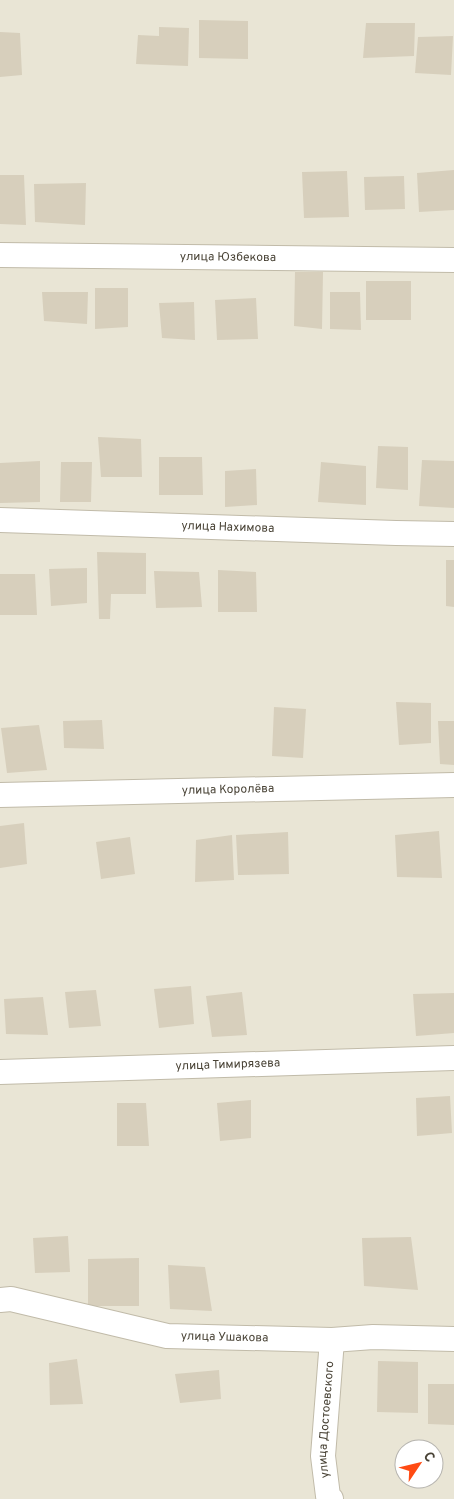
<svg xmlns="http://www.w3.org/2000/svg" width="454" height="1499" viewBox="0 0 454 1499" font-family="Overpass,sans-serif">
  <style>
    .residential { fill: #e9e5d5; fill-rule: evenodd }
    .building { fill: #d7cfbc }
    .lines { fill: none; stroke-linecap: round; stroke-linejoin: round }
    .street-casing { stroke: #c1bba9; stroke-width: 26 }
    .street { stroke: #fff; stroke-width: 24 }
    .labels { text-anchor: middle; dominant-baseline: central; stroke-width: 4.5; stroke-linejoin: round; paint-order: stroke }
    .street-label { font-size: 12px; fill: #494336; stroke: #fff }
  </style>
  <rect width="100%" height="100%" fill="#f5f2e8"/>
  <!-- residential -->
  <path class="residential" d="M0 0H454V1499H0ZM404 1449H434V1479H404Z"/>
  <!-- building -->
  <path class="building" d="M199 20 248 21V59L199 58Z
    M366 23H415L414 56 363 58Z
    M159 27 189 28 188 66 136 64 138 35 159 36Z
    M0 32 20 33 22 75 0 77Z
    M453 36 451 75 415 73 418 37Z
    M454 170V210L419 212 417 173Z
    M347 171 349 217 304 218 302 172Z
    M0 175H24L26 225 0 224Z
    M404 176 405 209 365 210 364 177Z
    M86 183 85 225 35 222 34 184Z
    M295 272H323L322 329 294 326Z
    M366 281H411V320H366Z
    M95 288H128V327L95 329Z
    M42 292H88L87 324 44 321Z
    M330 292H360L361 330 330 329Z
    M256 298 258 339 217 340 215 300Z
    M194 302 195 340 162 338 159 303Z
    M98 437 141 439 142 477H101Z
    M378 446 408 447V490L376 488Z
    M159 457H202L203 495H159Z
    M422 460 454 461V508L419 506Z
    M40 461V502L0 503V463Z
    M61 462H92L91 502H60Z
    M321 462 366 466V505L318 502Z
    M256 469 257 505 225 507V471Z
    M97 552 146 553V594H111L110 619H99Z
    M446 560H454V607L446 606Z
    M87 568V603L51 606 49 569Z
    M218 570 256 572 257 612H218Z
    M154 571 199 572 202 607 156 608Z
    M0 574H35L37 615H0Z
    M396 702 431 703V743L399 745Z
    M274 707 306 709 303 758 272 756Z
    M102 720 104 749 64 748 63 721Z
    M438 721H454V765L440 764Z
    M39 725 47 770 7 773 1 728Z
    M24 823 27 864 0 868V826Z
    M439 831 442 878 397 877 395 835Z
    M288 832 289 874 238 875 236 835Z
    M232 835 234 880 195 882 196 840Z
    M130 837 135 874 101 879 96 842Z
    M191 986 194 1024 159 1028 154 989Z
    M96 990 101 1026 69 1028 65 992Z
    M242 992 247 1035 212 1037 206 996Z
    M454 993V1033L416 1036 413 994Z
    M43 997 48 1035 6 1034 4 999Z
    M450 1096 452 1133 417 1136 416 1098Z
    M251 1100V1138L220 1141 217 1103Z
    M117 1103H146L149 1146H117Z
    M68 1236 70 1272 35 1273 33 1238Z
    M411 1237 418 1290 364 1286 362 1238Z
    M139 1258V1306H88V1259Z
    M168 1265 205 1267 212 1311 170 1309Z
    M77 1359 83 1404 50 1405 49 1363Z
    M378 1361 418 1362V1413L377 1412Z
    M219 1370 221 1399 180 1403 175 1374Z
    M428 1384H454V1425L428 1424Z"/>
  <g class="lines">
    <!-- street casing -->
    <g class="street-casing">
      <g id="street">
        <path id="s1" d="M0 255 454 260"/>
        <path id="s2" d="M0 520 396 533 454 534"/>
        <path id="s3" d="M0 795 454 785"/>
        <path id="s4" d="M0 1072 454 1058"/>
        <path id="s5" d="M0 1300 11 1299 167 1336 332 1340 373 1337 454 1339"/>
        <path id="s6" d="M331 1499 328 1496 323 1456 332 1340"/>
      </g>
    </g>
    <!-- street -->
    <use href="#street" class="street"/>
  </g>
  <g class="labels">
    <!-- street labels -->
    <g class="street-label">
      <text stroke="none"><textPath href="#s1" startOffset="228">улица Юзбекова</textPath></text>
      <text stroke="none"><textPath href="#s2" startOffset="228">улица Нахимова</textPath></text>
      <text stroke="none"><textPath href="#s3" startOffset="228">улица Королёва</textPath></text>
      <text stroke="none"><textPath href="#s4" startOffset="228">улица Тимирязева</textPath></text>
      <text stroke="none"><textPath href="#s5" startOffset="229">улица Ушакова</textPath></text>
      <text stroke="none"><textPath href="#s6" startOffset="81">улица Достоевского</textPath></text>
    </g>
  </g>
  <!-- north arrow -->
  <g transform="translate(419 1464) rotate(55)"><circle r="24" fill="#ffffff" stroke="#b6b4af"/>
  <path d="M0-4L9 19L0 12L-9 19Z" fill="#ff4b14"/>
  <text y="-8" font-size="14" font-weight="bold" text-anchor="middle" fill="#494336">С</text>
  </g>
</svg>
